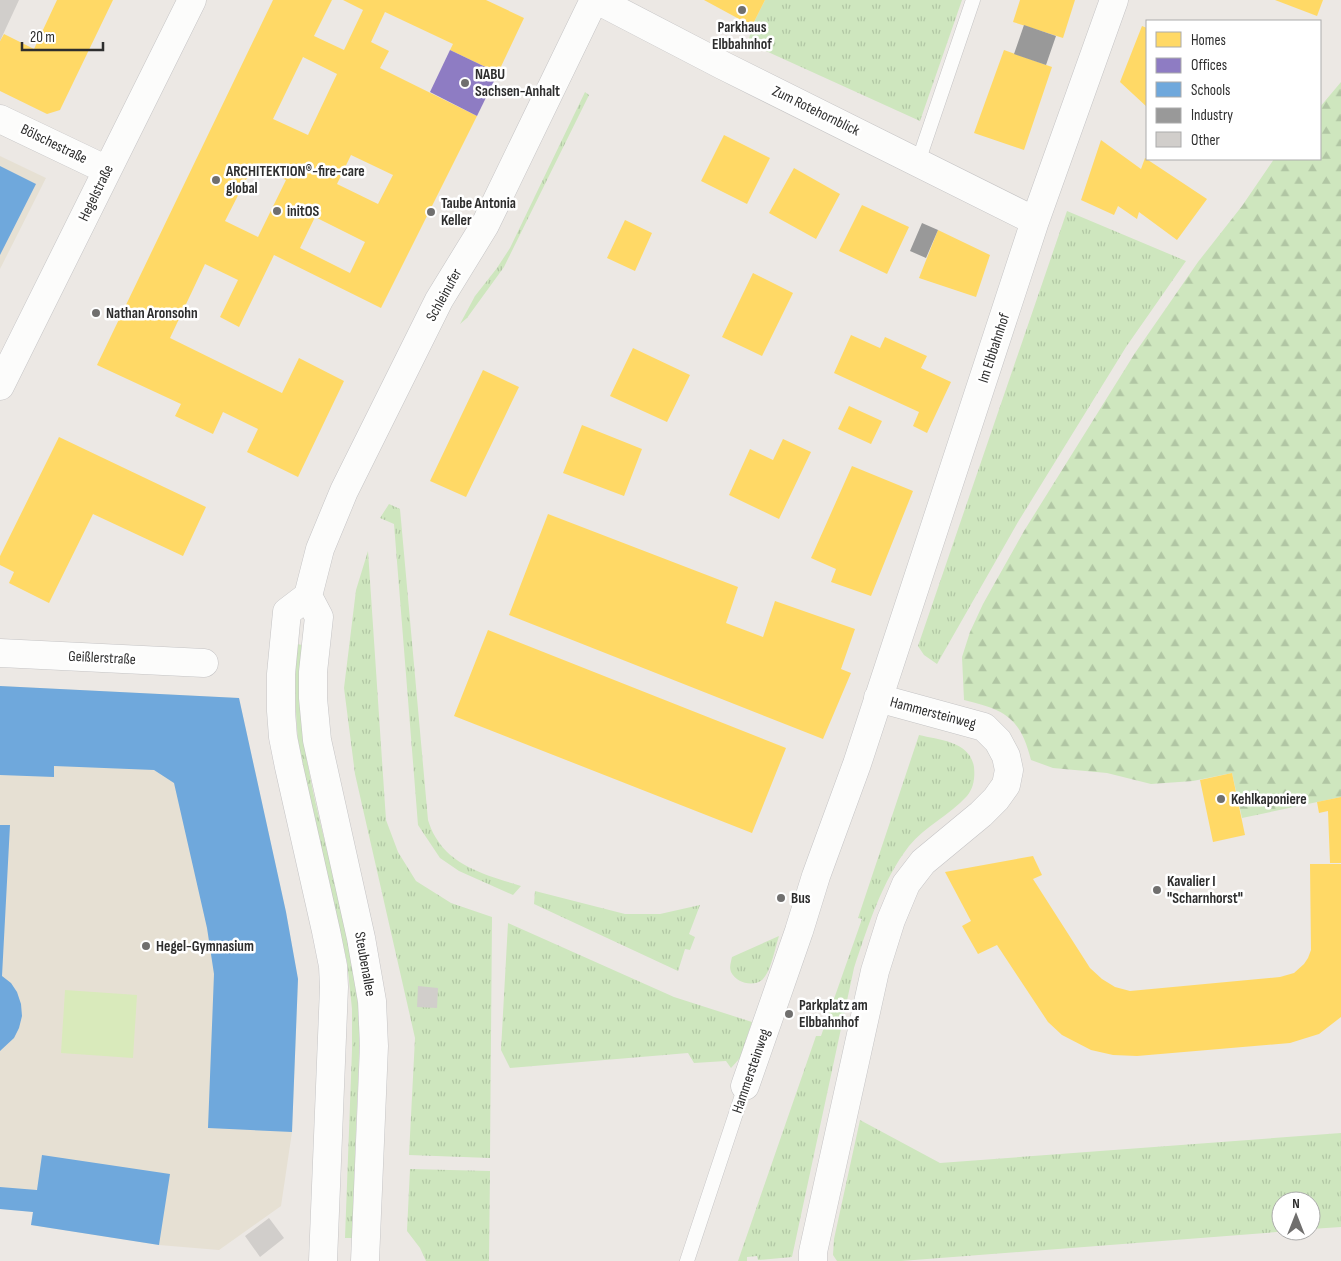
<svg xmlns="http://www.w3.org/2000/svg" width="1341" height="1261" viewBox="0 0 1341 1261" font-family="'Sofia Sans Condensed',sans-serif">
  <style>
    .education { fill: #e6e0d3 }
    .grass { fill: url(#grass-tufts) }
    .forest { fill: url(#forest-firs) }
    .pitch { fill: #d9eabb }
    .homes { fill: #ffd966; fill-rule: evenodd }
    .offices { fill: #8e7cc3 }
    .schools { fill: #6fa8dc }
    .industry { fill: #999 }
    .building { fill: #d1cecb }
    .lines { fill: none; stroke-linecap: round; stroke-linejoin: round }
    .service-casing { stroke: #c5c4c5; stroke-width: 15 }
    .minor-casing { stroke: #c5c4c5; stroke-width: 29 }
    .secondary-casing { stroke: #c5c4c5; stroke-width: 29 }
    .service { stroke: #fcfcfb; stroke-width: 14 }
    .minor { stroke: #fcfcfb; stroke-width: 28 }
    .secondary { stroke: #fcfcfb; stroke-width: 28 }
    .poi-dot { fill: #706f6e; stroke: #fff; stroke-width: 2 }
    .labels { text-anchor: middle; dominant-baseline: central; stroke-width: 5; stroke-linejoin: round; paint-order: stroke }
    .poi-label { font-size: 15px; font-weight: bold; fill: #2e2e2e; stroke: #fff; text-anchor: start }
    .street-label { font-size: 15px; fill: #2e2e2e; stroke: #fff }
  </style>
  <defs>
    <pattern id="grass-tufts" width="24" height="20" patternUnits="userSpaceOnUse" patternTransform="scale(1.25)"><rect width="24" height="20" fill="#cee6be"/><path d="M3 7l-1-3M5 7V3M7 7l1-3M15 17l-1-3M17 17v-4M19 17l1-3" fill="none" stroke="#b1c6a4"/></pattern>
    <pattern id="forest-firs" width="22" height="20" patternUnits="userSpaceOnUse" patternTransform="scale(1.25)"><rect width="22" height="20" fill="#cee6be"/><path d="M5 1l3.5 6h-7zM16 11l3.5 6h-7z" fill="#b1c6a4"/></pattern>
  </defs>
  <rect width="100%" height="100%" fill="#ece8e4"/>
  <!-- education -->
  <path class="education" d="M0 156 46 178 0 269Z
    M0 686 239 698 286 912 298 979 292 1132 281 1206 219 1250 159 1245 31 1225 33 1212 0 1209Z"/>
  <!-- grass -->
  <path class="grass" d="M765 0H962L920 121 748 43 752 26Z
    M585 92 589 95 504 267 467 318 460 324 475 296 497 268 510 248Z
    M1067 211 1186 261 1126 347 1018 522 937 664 924 655 918 646Z
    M389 504 400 509 428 820C430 826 432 832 436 838 454 868 490 876 521 886L513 895 459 871 440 858 418 825 394 524 380 518Z
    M368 551 386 820 398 852 416 881 451 903 492 917 490 1158 409 1155 415 1038 355 774 344 688 356 590Z
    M297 644 302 645C289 762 341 870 356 984 361 1024 359 1065 357 1105 355 1150 354 1194 352 1238H345L352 1050V1009L347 962 301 764C295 724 294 685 297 644Z
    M919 735C939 740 970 741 974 767 975 777 974 788 967 796 950 815 925 826 909 846 882 881 868 926 854 968L792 1257 758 1260 757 1256 747 1257V1261H738L816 1036H821L862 919 858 918Z
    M535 891 625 914H660L700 905 689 934 695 937 690 950 685 949 678 971 534 904Z
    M508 923 674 997 752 1022 740 1058 731 1068 726 1061 694 1063 688 1053 510 1068 501 1050Z
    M779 936C775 948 771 972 762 980 753 987 736 983 731 972 729 967 731 962 732 957Z
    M860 1120 940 1163 1341 1133V1227L1311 1229V1201H1281V1231H1291L901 1261H837L833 1255 834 1239Z
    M410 1169 490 1171 489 1261H426L420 1248 407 1231Z"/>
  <!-- forest -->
  <path class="forest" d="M1341 82V797L1242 818 1232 773 1193 781 1151 784 1107 773 1053 768 1031 760C1020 717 1005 710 964 700L962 657 970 632 983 604 1024 531 1135 353 1198 262 1242 206 1274 159H1320V107Z"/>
  <!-- pitch -->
  <path class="pitch" d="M65 990 137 995 133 1058 61 1053Z"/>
  <!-- homes -->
  <path class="homes" d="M57 0H113L60 110 47 114 0 91V41L4 34 34 49Z
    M273 0H332L314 36 344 50 363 10 343 0H486L524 18 498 73 450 50 453 44 385 12 371 42 389 51 380 68 477 116 381 308 274 255 239 327 220 317 238 280 205 264 170 338 282 393 299 358 344 381 298 477 247 452 258 429 223 412 213 434 175 416 181 404 97 365ZM303 57 337 74 308 135 273 119ZM351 155 393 175 378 204 337 184ZM254 164 286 180 258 237 225 221ZM315 217 365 242 350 273 300 248Z
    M704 0H765L752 26Z
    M1020 0H1075L1063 38 1013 22Z
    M1275 0H1323L1317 16Z
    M1142 26 1147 28V107L1120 82Z
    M1004 50 1052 67 1024 150 974 133Z
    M724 135 770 158 747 204 701 181Z
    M1101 140 1141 169 1145 158 1207 199 1177 240 1139 212 1137 219 1118 206 1114 215 1081 200Z
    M794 168 840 194 816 239 769 213Z
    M862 205 909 227 887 274 839 251Z
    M625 220 652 233 635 271 607 258Z
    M938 230 990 255 976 297 919 278Z
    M753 273 793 293 762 356 722 337Z
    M851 335 880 348 885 337 927 356 921 368 951 382 927 433 913 426 919 412 834 373Z
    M633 348 690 375 667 422 610 396Z
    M483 370 519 387 466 497 430 481Z
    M849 406 882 421 871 444 838 429Z
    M582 425 642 449 624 496 563 473Z
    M59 437 206 507 183 556 93 514 49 603 9 583 14 572 0 565V556Z
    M783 439 811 452 779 519 729 495 750 449 773 460Z
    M852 466 913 491 871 596 831 582 836 569 811 558Z
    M548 514 738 587 726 623 763 637 775 601 855 629 841 669 851 673 823 739 509 615Z
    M488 630 786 748 752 833 454 716Z
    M1232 773 1245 835 1213 842 1200 780Z
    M1341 797V863H1330L1328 811 1319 813 1317 802Z
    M1033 856 1042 875 1033 879 1090 968 1102 979 1115 987 1130 991 1280 977 1294 973 1304 964 1308 958 1311 950 1310 864H1341V1017L1319 1034 1290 1043 1137 1056 1113 1055 1091 1050 1062 1035 1048 1022 997 945 978 954 962 926 971 921 945 872Z"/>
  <!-- offices -->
  <path class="offices" d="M450 50 498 73 477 116 430 92Z"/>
  <!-- schools -->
  <path class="schools" d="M0 166 36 184 0 255Z
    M0 686 239 698 286 912 298 979 292 1132 208 1128 214 974 207 928 174 783 154 770 54 766V777L0 775Z
    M0 825H10L2 976 11 983 17 992 21 1004 22 1016 19 1028 14 1038 0 1051Z
    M42 1155 170 1174 159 1245 31 1225 33 1212 0 1209V1187L37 1190Z"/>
  <!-- industry -->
  <path class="industry" d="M1024 25 1056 36 1046 65 1014 54Z
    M922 223 938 230 926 258 910 251Z"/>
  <!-- building -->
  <path class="building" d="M0 0H19L0 41Z
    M418 986 438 988 437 1008 417 1007Z
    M269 1218 284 1238 260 1257 245 1236Z"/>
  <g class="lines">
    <!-- service casing -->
    <g class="service-casing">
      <path id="service" d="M918 162 973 0
        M687 1261 745 1086"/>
    </g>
    <!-- minor casing -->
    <g class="minor-casing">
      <path id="minor" d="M597 0 722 65 1035 221
        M0 119 107 170
        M0 386 192 0
        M0 653 204 663
        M745 1086 799 931 816 876 857 764 1035 221 1114 0
        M813 1261V1252L875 971 891 920 906 884 923 862 981 814 996 799 1006 785 1009 770 1006 756 998 741 984 727 878 698"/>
    </g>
    <!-- secondary casing -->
    <g class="secondary-casing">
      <path id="secondary" d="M308 596 319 617 313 672V698L317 740 361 938 372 1001 374 1046 365 1261
        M323 1261 334 987 333 966 326 931 289 767 283 737 281 711V674L287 612 308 596 320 549 344 491 439 300 485 225 594 0"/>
    </g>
    <!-- service -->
    <use href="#service" class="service"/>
    <!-- minor -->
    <use href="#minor" class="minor"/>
    <!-- secondary -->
    <use href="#secondary" class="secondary"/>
  </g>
  <!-- markers -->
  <g class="poi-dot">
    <circle cx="742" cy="10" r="5"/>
    <circle cx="465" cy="83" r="5"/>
    <circle cx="216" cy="180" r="5"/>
    <circle cx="277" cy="211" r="5"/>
    <circle cx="431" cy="212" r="5"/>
    <circle cx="96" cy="313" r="5"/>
    <circle cx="1221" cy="799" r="5"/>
    <circle cx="1157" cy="890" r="5"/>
    <circle cx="781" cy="898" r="5"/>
    <circle cx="146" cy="946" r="5"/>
    <circle cx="789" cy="1014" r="5"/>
  </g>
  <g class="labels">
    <!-- poi labels -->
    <g class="poi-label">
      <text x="742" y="27" text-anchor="middle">Parkhaus<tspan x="742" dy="17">Elbbahnhof</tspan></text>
      <text x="475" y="74">NABU<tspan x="475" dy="17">Sachsen-Anhalt</tspan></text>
      <text x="226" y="171">ARCHITEKTION®-fire-care<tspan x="226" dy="17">global</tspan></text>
      <text x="441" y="203">Taube Antonia<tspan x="441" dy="17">Keller</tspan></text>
      <text x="287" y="211">initOS</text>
      <text x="106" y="313">Nathan Aronsohn</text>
      <text x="1231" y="799">Kehlkaponiere</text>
      <text x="1167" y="881">Kavalier I<tspan x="1167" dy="17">"Scharnhorst"</tspan></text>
      <text x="791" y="898">Bus</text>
      <text x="156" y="946">Hegel-Gymnasium</text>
      <text x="799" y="1005">Parkplatz am<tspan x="799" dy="17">Elbbahnhof</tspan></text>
    </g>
    <!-- street labels -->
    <g class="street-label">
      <text transform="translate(816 111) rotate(26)">Zum Rotehornblick</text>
      <text transform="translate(54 144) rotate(26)">Bölschestraße</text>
      <text transform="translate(96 193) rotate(-64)">Hegelstraße</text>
      <text transform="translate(444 295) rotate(-61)">Schleinufer</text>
      <text transform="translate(994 348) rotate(-72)">Im Elbbahnhof</text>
      <text transform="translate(102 658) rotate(3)">Geißlerstraße</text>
      <text transform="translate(933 713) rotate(15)">Hammersteinweg</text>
      <text transform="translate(365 964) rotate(80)">Steubenallee</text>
      <text transform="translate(751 1071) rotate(-71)">Hammersteinweg</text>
    </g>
  </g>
  <!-- legend -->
  <rect x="1146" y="20" width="175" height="140" fill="#ffffff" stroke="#ababab"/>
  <rect x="1156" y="32" width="25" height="15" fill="#ffd966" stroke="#ababab"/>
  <text x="1191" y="45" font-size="15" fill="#2e2e2e">Homes</text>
  <rect x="1156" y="58" width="25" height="15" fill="#8e7cc3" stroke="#ababab"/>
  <text x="1191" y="70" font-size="15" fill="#2e2e2e">Offices</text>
  <rect x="1156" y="82" width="25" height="15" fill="#6fa8dc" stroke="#ababab"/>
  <text x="1191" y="95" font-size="15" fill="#2e2e2e">Schools</text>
  <rect x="1156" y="108" width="25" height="15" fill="#999999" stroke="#ababab"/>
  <text x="1191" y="120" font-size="15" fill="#2e2e2e">Industry</text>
  <rect x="1156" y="132" width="25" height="15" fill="#d1cecb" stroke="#ababab"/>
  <text x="1191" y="145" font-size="15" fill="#2e2e2e">Other</text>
  <!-- north arrow -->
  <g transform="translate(1296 1216)"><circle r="24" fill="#ffffff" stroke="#ababab"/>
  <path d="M0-4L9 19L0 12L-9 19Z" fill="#706f6e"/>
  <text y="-8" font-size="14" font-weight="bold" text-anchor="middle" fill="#2e2e2e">N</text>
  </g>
  <!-- scale -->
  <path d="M22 42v8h81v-8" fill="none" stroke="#2e2e2e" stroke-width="2.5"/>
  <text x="30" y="42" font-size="15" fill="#2e2e2e" stroke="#ffffff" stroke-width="4" paint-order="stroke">20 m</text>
</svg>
